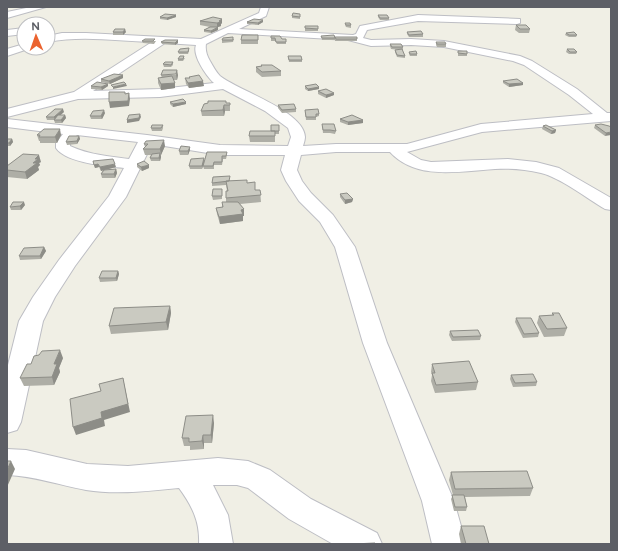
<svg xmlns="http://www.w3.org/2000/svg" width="618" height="551" viewBox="0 0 618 551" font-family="Figtree,sans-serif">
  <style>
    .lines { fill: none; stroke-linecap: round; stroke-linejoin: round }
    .minor-casing { stroke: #bdbec4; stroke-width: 2 }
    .minor { fill: #fff; fill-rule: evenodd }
    .wall { fill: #aeaea6 }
    .shaded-wall { fill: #8d8d87 }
    .building { fill: #cacac1; stroke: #8d8d87 }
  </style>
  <rect width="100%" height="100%" fill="#f0efe5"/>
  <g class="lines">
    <!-- minor casing -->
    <g class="minor-casing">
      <path id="minor" d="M31 7H46L7 18V12Z
        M261 7H269L266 16 239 29 353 35 356 34 360 26 418 15 520 19V23L517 24 418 21 367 30 363 38 371 40 411 39 444 41 520 56 532 61 577 89 607 113H611V121L482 132 407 152 421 160 431 162 508 159 536 162 559 168 611 198V210L605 209C588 199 559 177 541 173 525 169 510 168 495 169 460 171 417 181 390 152H336L301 155 297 170 302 181 311 193 333 215 355 247 387 343 454 501 466 544H432L422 501 363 343 335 247 320 222 299 201 286 181 281 170 285 155H220L152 144 126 197 75 266 55 297 43 321 21 422 17 430 7 433V369L19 321 33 297 59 260 109 196 124 168C107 166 66 163 56 148V143L63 134 7 127V119L147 135 220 145 288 146 291 137 288 128 265 111 223 89 160 97 78 99 7 117V109L74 92 152 42C118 41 82 35 48 42V36L62 33H86L201 39 259 13ZM228 33 348 40 371 46 411 45 444 47 513 61 524 65 569 95 593 114 481 124 407 144H336L303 146C304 143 305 139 305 137 304 111 239 91 220 76 216 72 213 66 210 61 207 56 205 50 206 44ZM165 43 196 45C192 55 206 76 214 83L160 89 93 91ZM77 135 138 142 129 159C109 156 89 155 70 146V143Z
        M24 28V34L7 36V30Z
        M24 44V48H28V49L7 56V49Z
        M7 449 26 450 87 464 128 466 218 458 248 461 270 470 311 499 377 533 382 544H333L289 519 248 488 237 485H213L228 515 233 544H199C200 521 192 506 179 488 148 491 116 495 86 490 59 485 34 476 7 475Z"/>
    </g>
    <!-- minor -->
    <use href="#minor" class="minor"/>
  </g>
  <!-- wall -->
  <path class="wall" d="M378 15 389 18V20H380L378 17Z
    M292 16H300V19L292 18Z
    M160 17H176L167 20 160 19Z
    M222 19V23L221 24V26L218 27V30L211 33 204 32V30L210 27 200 25V21Z
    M247 22H263L258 25 247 24Z
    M345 23 351 25V28L346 27 345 25Z
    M516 25 530 29 529 33H519L515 30Z
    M305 26H318V31H305Z
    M113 32H126L123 35H113Z
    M407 32 423 34V37H409L407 34Z
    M566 33 577 35 576 37H569L565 35Z
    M271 36 282 39H286V44H277L275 41H271Z
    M321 36 335 38V40H322Z
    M335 37H357V41H335Z
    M234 39 233 42 222 43V40Z
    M178 40V43L175 45 162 44 161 42Z
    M241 40H258V44H241Z
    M142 41H156L154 44 143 43Z
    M436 42 446 44V47H437L436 45Z
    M390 44 403 47V50H402L405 56V58L397 57 395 52V50H399L391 49 390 46Z
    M189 48V51L188 54H179L178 52Z
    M567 49 577 52 576 54H569L566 52Z
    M458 51 467 54V56H458Z
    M409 52 417 54V56H410L409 54Z
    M288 56 302 60V62H289Z
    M185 58 183 61H178V59Z
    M173 62V65L171 67H164L163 64Z
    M261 65 281 71V76L262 77 256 72V67L261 66Z
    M161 75H178L177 80H173L175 83V88L161 90 158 83V78H162Z
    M189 77 204 86 189 88 186 84 185 78H189Z
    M123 78 110 84 101 82V79Z
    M503 81 523 83V85L509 87 503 83Z
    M91 86H108L102 90 91 89Z
    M305 86 319 87V89L308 91 305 89Z
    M318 91 334 93V95L326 98 318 94Z
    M170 102 186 104 173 107 170 104Z
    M226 103H230V111H225L224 116H202L201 111Z
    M278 105 296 109V112L282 113 278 108Z
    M305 110 319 114V116L316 117V120H306Z
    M64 112 60 115H65L66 118 62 123H55L54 120H47L46 117Z
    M105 113 102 119H91L90 116Z
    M340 119 363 120V123L348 125 340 122Z
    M322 124 336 131 335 134 330 133H323Z
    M163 125V128L162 131H152L151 128Z
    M279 125V134H275V142H250L249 136 271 131Z
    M595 125 611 127 605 136 594 128Z
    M543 126 556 130 555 133 551 134 542 129Z
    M37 135H61L57 143H40V141H39Z
    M79 136 80 139 77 144 67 145 66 142Z
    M7 139H12L13 142 10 146H7Z
    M144 144 165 146 161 155V157L160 161H151L150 158 151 155H145L143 149 145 147Z
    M190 147V150L188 155H180L179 151Z
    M207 152 227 155 226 159H223L222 165H214V169H204L203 166Z
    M93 161 116 167 105 170 116 169 117 173 115 178H102L101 174 103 170 101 171 99 167 95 168Z
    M41 162 39 163 40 165 38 167 39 170 27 179 7 177V166Z
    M204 162 202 169H190L189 166Z
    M137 164 149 168 142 171 137 167Z
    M230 180V181L247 183 255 190H260L261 202 240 204 244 209V216H243V221L220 224 217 214 216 208 222 207V202H226V191H227L226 185 212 186V183Z
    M222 192V199L213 200 212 196Z
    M340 194 353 199 352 202 345 204 340 197Z
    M25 205 21 210H11L10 207Z
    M44 247 46 251 41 259 20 260 19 256Z
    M118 271 119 274 117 281 100 282 99 278Z
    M170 306 171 313 168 330 111 334 109 326Z
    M552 313 567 328 564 336 544 337 537 323 539 316 552 315Z
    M516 318 539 333 538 337 523 338 515 322Z
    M450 331 481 336 480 340 452 341 449 335Z
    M63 358 59 368 60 372 54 385 24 386 20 378 31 364Z
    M432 364 478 382 476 390 435 393 431 381 432 375 431 372Z
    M511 375 537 382 536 386 513 387 510 379Z
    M214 423 212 443H204V449L190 450V446H184L182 438Z
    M451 472 533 488 530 496 465 497 467 507 466 511H454L451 499 453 495 449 480Z
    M461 526 489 544H461L459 534Z"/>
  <!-- shaded-wall -->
  <path class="shaded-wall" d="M176 15V17L167 20V18Z
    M222 19V23L221 24V26L218 27V30L211 33V31L217 28V23Z
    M263 20V22L258 25V23Z
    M125 29 126 32 123 35V32Z
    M178 40V43L175 45V43Z
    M177 70 178 75 177 80 176 74Z
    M123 75V78L110 84 109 81Z
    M203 81 204 86 189 88 188 83Z
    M175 83V88L161 90V84Z
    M523 83V85L509 87V84Z
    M108 84V86L102 90 101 87Z
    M126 84 127 86 113 89V87Z
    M319 87V89L308 91V89Z
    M129 93 130 99 129 106 110 108 109 102Z
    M334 93V95L326 98V95Z
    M186 102V104L173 107V104Z
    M224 105 225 111 224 116 223 110Z
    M63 109 64 112 55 120 54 117Z
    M104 110 105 113 102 119 101 116Z
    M140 114 141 117 139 121 127 123V120Z
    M65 115 66 118 62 123 61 120Z
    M363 120V123L348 125V122Z
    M60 129 61 135 57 143 55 137Z
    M556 130 555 133 551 134 552 131Z
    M611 132V135L605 136 606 133Z
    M79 136 80 139 77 144V141Z
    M12 139 13 142 10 146 9 143Z
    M164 140 165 146 161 155 160 149Z
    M190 147V150L188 155V151Z
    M160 153 161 157 160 161 159 158Z
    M39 155 41 162 39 163 40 165 38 167 39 170 27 179 25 172 33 163 35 159Z
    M204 158V162L202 169V166Z
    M98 164 99 167 95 168 94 165Z
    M115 164 116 167 101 171 100 167Z
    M149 165V168L142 171 141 167Z
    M116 169 117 173 115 178 114 174Z
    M353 199 352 202 345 204V200Z
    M24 202 25 205 21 210 20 206Z
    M244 209V216H243V221L220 224 219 217 241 210Z
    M44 247 46 251 41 259 40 256Z
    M118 271 119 274 117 281 116 278Z
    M170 306 171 313 168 330 166 322Z
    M60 350 63 358 59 368 60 372 54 385 52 377 54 364Z
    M123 378 130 412 104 420 105 426 76 435 73 427 101 412Z
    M213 415 214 423 212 443 211 435Z
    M203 435 204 443V449L202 441Z
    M11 461 15 469 7 487V470Z"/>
  <!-- building -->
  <path class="building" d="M293 13 300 14V17L292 16Z
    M165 14 176 15 167 18 160 17Z
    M378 15H387L389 18H380Z
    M213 17 222 19 219 21 221 22 217 23 200 21Z
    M254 19 263 20 258 23 247 22Z
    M345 23H350L351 25H346Z
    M516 25H526L530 29H520Z
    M305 26H318V29L305 28Z
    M210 27H218L211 31 204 30Z
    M115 29H125L123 32H113Z
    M421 31 423 34 409 35 407 32Z
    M574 32 577 35H569L566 33Z
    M242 35H258V40H241Z
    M334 35 335 38H322L321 36Z
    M271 36H280L282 39H286V42H276L275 38H271Z
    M233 37V40H222L223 38Z
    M335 37H357V39H336Z
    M145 39H155L153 41H142Z
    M165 40H178L175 43 161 42Z
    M436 42H445L446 44H437Z
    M390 44H401L403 47H392Z
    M189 48 188 52H178L180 49Z
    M402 49 405 56 397 55 395 50Z
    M567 49H574L577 52H570Z
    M416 51 417 54H410L409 52Z
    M458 51H467V54L458 53Z
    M180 56H184L183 59H178Z
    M288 56H301L302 60H289Z
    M165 62H173L171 65 163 64Z
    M261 65H272L281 71 262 72 256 67 262 66Z
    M163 70H177L176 74 161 75Z
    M114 74 123 75 109 81 101 79Z
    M199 75 203 81 188 83 185 78H190L189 77Z
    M172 76 175 83 161 84 158 78Z
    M517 79 523 83 509 84 503 81Z
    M97 82 108 84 101 87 91 86Z
    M124 82 126 84 113 87 111 85Z
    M316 84 319 87 308 89 305 86Z
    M326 89 334 93 326 95 318 91Z
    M109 92H125V94L129 93 128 101 109 102Z
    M183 99 186 102 173 104 170 102Z
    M208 101H226V103H230V105H224L223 110 201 111 204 104 208 103Z
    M294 104 296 109 282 110 278 105Z
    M55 109H63L54 117H46Z
    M318 109 319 114H316V117H306L305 110Z
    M104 110 101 116H90L93 111Z
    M140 114 139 118 127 120 129 115Z
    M58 115H65L61 120H54Z
    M352 115 363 120 348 122 340 119Z
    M322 124H334L336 131 330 130H323Z
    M601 124 609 126 611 127V132L606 133 595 125Z
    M152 125H163L161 128H151Z
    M271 125H279V131H271Z
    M546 125 556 130 552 131 543 126Z
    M44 129H60L55 137H39L40 135H37Z
    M250 131H275V136H249Z
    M69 136H79L77 141 66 142Z
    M7 139H12L9 143H7Z
    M164 140 160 149H143L148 144H144L146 141Z
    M181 146 190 147 188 151H179Z
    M207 152H227L226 156H222V162H214L213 166H203Z
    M160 153 159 158H150L152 154Z
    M23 154 39 155 35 159H38L33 163H37L25 172 7 170V166Z
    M204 158 202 166H189L191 159Z
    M113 159 115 164 100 167 98 164 94 165 93 161Z
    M144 161 149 165 141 167 137 164Z
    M116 169 114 174H101L104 170Z
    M230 176 229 181 212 183 213 177Z
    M247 180V183L255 182V190H260L261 195 226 198V191H228L226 181Z
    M213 189H222V196H212Z
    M347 193 353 199 345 200 340 194Z
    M13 202H24L20 206 10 207Z
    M222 202H238L244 209 241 210 243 214 219 217 216 208 223 207Z
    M44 247 40 256H19L24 248Z
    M102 271H118L116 278H99Z
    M170 306 166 322 109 326 114 308Z
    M552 313H559L567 328 547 329 539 316 554 315Z
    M516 318H531L539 333 524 334Z
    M478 330 481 336 453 337 450 331Z
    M60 350 54 364H57L52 377 20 378 27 364H31L34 356 39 355 42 351Z
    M469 361 478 382 436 385 432 373H435L432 364Z
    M533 374 537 382 515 383 511 375Z
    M123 378 128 404 101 412 102 418 73 427 70 399 101 391 99 384Z
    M213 415 211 435H203L202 441 189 442V438H182L186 416Z
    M7 461H11L7 470Z
    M527 471 533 488 455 489 451 472Z
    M452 495H464L467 507H455Z
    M461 526H484L489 544H466Z
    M375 543V544H353Z"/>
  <!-- border -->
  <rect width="618" height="551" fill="none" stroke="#5d5f66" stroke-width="16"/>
  <!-- north arrow -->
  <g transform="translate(36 36) rotate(358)"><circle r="19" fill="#ffffff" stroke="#bebfc2"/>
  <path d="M0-3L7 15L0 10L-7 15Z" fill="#eb632f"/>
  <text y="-6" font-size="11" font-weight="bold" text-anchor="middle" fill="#5d5f66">N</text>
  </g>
</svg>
